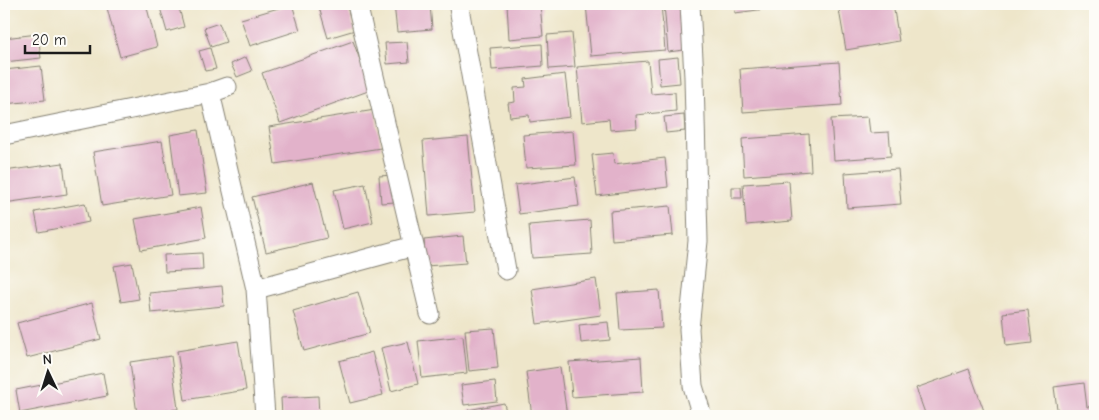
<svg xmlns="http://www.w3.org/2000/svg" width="1099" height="420" viewBox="0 0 1099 420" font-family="'Comic Neue',sans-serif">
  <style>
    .building { fill: #e2b2ca }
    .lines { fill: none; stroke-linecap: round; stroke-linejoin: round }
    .minor-casing { stroke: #858173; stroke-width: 21 }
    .minor { stroke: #fff; stroke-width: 19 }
  </style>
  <rect width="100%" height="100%" fill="#fdfcf7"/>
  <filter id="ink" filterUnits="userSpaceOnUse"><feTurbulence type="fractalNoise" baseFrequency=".02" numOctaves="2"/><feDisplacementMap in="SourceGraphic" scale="10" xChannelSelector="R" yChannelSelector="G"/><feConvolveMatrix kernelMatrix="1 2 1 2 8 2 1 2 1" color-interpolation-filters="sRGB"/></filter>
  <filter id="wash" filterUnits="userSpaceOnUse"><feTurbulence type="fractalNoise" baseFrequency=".0096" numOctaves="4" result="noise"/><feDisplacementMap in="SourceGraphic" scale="20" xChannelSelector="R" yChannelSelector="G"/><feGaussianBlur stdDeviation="1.12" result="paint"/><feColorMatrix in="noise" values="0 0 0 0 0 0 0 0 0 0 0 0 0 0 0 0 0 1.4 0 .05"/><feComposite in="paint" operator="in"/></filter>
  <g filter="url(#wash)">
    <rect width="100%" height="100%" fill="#eee6ca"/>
    <g id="blocks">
      <!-- building -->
      <path class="building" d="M106 4H146L157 47 120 57Z
        M159 4H178L184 27 167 32Z
        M292 4 300 30 250 46 241 19Z
        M318 4H346L355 30 328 38Z
        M363 4H383L384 10 364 12Z
        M394 4H430L432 29 397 32Z
        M507 4H540L543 36 509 39Z
        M586 4H661L665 50 591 56Z
        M664 4H680L684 50 668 52Z
        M734 4H796V5L735 13Z
        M838 4H893L899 41 846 50Z
        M219 23 226 42 211 47 204 28Z
        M572 33 575 67 549 69 547 35Z
        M38 34 41 58 4 62V38Z
        M353 41 371 90 280 123 262 73Z
        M407 42 409 62 387 64 385 43Z
        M542 44 543 66 492 70 490 48Z
        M210 48 216 69 205 71 199 51Z
        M246 57 252 71 237 77 231 64Z
        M678 57 680 83 660 85 658 59Z
        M648 61 651 94 675 92 676 111 636 115 637 128 610 130 609 119 582 122 577 67Z
        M839 62 842 105 743 112 740 69Z
        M41 66 45 100 4 104V70Z
        M565 74 570 117 530 122 529 115 510 117 508 103 515 102 514 88 526 87 525 79Z
        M375 110 381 148 275 164 269 127Z
        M684 115 685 131 666 133 664 117Z
        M868 117 870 133 889 132 891 156 834 160 831 119Z
        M198 130 207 193 178 196 170 135Z
        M573 131 576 165 526 168 523 135Z
        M809 134 811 171 744 176 742 139Z
        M468 137 475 212 429 216 423 141Z
        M162 141 171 195 102 206 93 152Z
        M613 153 614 164 665 158 668 187 597 196 592 155Z
        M63 163 67 194 4 203V171Z
        M898 169 901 204 847 208 845 173Z
        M393 175 395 202 381 203 379 176Z
        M575 177 579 206 519 214 515 185Z
        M789 181 792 221 746 225 743 184Z
        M313 182 327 238 266 252 252 197Z
        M365 184 373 222 343 229 334 190Z
        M732 187H741L742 198H732Z
        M85 203 89 222 39 232 35 212Z
        M670 206 673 235 612 240 610 211Z
        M201 207 206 238 141 250 135 219Z
        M590 220 592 254 532 258 529 225Z
        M463 236 466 263 426 266 424 240Z
        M202 253 203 270 165 272 164 255Z
        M132 263 139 299 121 302 114 266Z
        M596 279 601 315 537 324 532 289Z
        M222 286 224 306 151 313 149 293Z
        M659 290 662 328 620 330 617 293Z
        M358 292 370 333 304 351 293 311Z
        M92 303 101 339 27 358 17 323Z
        M1028 310 1032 343 1006 346 1003 313Z
        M608 322 610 340 581 343 579 325Z
        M494 328 498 368 469 371 465 330Z
        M463 336 467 373 422 378 418 341Z
        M238 341 246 390 185 400 177 351Z
        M408 342 418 384 391 391 381 348Z
        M372 352 383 395 350 403 339 361Z
        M171 356 178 409 137 414 130 362Z
        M641 357 643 392 572 397 569 362Z
        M560 367 567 416H532L526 372Z
        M969 369 984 411 970 416H926L916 388Z
        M103 373 107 396 20 413 16 390Z
        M495 381 497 401 464 405 461 385Z
        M1084 383 1087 407 1095 406V416H1058L1054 387Z
        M318 396 319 416H282L281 398Z
        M504 403 507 416H469L468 410Z"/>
    </g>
  </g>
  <g filter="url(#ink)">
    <use href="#blocks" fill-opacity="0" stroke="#858173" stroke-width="1"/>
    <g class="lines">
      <!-- minor casing -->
      <g class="minor-casing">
        <path id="minor" d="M357 4 430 314
          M461 4 459 8 506 270
          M690 4 694 77 698 241 689 329 693 386 702 416
          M210 93 256 289 265 416
          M4 135 210 93 227 87
          M256 289 414 246"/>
      </g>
      <!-- minor -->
      <use href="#minor" class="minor"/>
    </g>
  </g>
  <!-- margin -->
  <rect width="1099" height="420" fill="none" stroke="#fdfcf7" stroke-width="20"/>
  <!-- north arrow -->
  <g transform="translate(48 372) rotate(356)" stroke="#fdfcf7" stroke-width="4" paint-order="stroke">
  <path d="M0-4L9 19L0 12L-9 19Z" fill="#1c1c1c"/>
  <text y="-8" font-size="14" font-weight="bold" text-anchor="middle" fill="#1c1c1c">N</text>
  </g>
  <!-- scale -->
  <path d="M25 45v8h65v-8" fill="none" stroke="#1c1c1c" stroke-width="2.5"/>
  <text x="32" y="45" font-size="15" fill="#1c1c1c" stroke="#fdfcf7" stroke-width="4" paint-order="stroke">20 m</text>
</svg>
